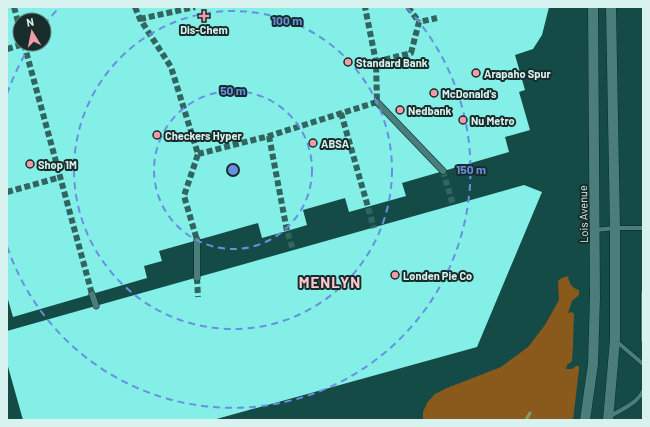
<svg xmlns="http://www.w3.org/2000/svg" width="650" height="427" viewBox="0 0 650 427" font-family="Barlow,sans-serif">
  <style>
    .green { fill: #8a5a1c }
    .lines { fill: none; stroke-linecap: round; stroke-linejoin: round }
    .stream { stroke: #839f70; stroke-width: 3 }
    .building { fill: #84efe7; fill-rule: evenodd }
    .pedestrian-tunnel { stroke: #326460; stroke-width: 6; stroke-dasharray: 6 3; stroke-linecap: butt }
    .service-casing { stroke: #052f2c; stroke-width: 5 }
    .pedestrian-casing { stroke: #052f2c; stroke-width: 7 }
    .tertiary-casing { stroke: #052f2c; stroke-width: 11 }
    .service { stroke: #4b7e7a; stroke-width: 4 }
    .pedestrian { stroke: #4b7e7a; stroke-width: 6 }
    .tertiary { stroke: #4b7e7a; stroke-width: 10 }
    .ring { fill: none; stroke: #6890e1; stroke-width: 2; stroke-dasharray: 7 5 }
    .poi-dot { fill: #f39aa9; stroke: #172c2b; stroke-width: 1.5 }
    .labels { text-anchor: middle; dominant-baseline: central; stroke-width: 4; stroke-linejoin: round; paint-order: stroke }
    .poi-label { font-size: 11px; font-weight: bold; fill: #d8f2ef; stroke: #172c2b; text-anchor: start }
    .street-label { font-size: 11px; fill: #d8f2ef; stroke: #172c2b }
    .district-label { font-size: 15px; font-weight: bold; letter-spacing: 1px; fill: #fcc8cf; stroke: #172c2b }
    .centre { fill: #6890e1; stroke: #172c2b; stroke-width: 2 }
    .ring-label { font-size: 12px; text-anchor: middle; font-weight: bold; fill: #6890e1; stroke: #172c2b; stroke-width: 4; stroke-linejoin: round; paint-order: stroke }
  </style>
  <rect width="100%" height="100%" fill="#154b47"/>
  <!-- green -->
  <path class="green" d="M568 276C569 284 572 288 579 290V295L572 301 568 313 572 312 574 314 573 345 572 361 567 365 566 369H572L576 366H579V369L573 420H423V412L427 403 435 394 447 388 501 367 528 347 545 325 559 300 558 281 562 278Z"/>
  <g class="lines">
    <!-- stream -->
    <path class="stream" d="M526 420 530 413"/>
  </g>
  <!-- building -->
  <path class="building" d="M7 7H549L542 35 533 49 515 55 525 90 519 92 530 130 505 137 509 152 402 183 406 196 349 212 345 198 303 210 307 225 287 231 262 238 258 223 159 251 162 261 144 266 147 278 13 317 7 296ZM20 20H44V44H20Z
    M524 185 542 192 477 347 213 420H23L7 363V331Z"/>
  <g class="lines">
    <!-- pedestrian-tunnel -->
    <path class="pedestrian-tunnel" d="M14 7 20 29
      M135 7 140 19 171 67 198 154 184 196 197 240
      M408 7 419 22
      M140 19 195 7
      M24 44 92 294
      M7 49 24 44
      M376 62 411 53 419 22 437 18
      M341 113 374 228
      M269 136 287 231 293 250
      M198 154 269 136 377 102 376 62 365 7
      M443 171 453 205
      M7 192 61 177
      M197 278 198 297"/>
    <!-- service casing -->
    <g class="service-casing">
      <path id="service" d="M595 230 615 228H643
        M643 292V341
        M616 341 643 364
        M609 417C620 410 637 404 643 391"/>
    </g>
    <!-- pedestrian casing -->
    <g class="pedestrian-casing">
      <path id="pedestrian" d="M377 102 443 171
        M197 278V240
        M92 294 96 306"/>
    </g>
    <!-- tertiary casing -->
    <g class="tertiary-casing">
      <path id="tertiary" d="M585 420 593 364 595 297 593 7
        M608 420 615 340V228L611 7"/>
    </g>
    <!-- service -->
    <use href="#service" class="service"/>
    <!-- pedestrian -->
    <use href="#pedestrian" class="pedestrian"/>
    <!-- tertiary -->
    <use href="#tertiary" class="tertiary"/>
  </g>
  <!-- distance rings -->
  <g class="ring">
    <circle cx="233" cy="170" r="79"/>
    <circle cx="233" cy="170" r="159"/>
    <path d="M7 94A238 238 0 0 1 30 46M44 25A238 238 0 0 1 59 8M407 8A238 238 0 1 1 7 246"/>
  </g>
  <!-- markers -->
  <g class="poi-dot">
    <path d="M202 10h4v4h4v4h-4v4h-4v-4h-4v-4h4z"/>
    <circle cx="348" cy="62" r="4"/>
    <circle cx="476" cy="73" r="4"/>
    <circle cx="434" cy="93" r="4"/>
    <circle cx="400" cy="110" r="4"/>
    <circle cx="463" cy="120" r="4"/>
    <circle cx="157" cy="135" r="4"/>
    <circle cx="313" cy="143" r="4"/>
    <circle cx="30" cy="164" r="4"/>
    <circle cx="395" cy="275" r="4"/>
  </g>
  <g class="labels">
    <!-- poi labels -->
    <g class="poi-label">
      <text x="204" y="29" text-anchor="middle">Dis-Chem</text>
      <text x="356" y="62">Standard Bank</text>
      <text x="484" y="73">Arapaho Spur</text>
      <text x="442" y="93">McDonald's</text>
      <text x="408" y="110">Nedbank</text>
      <text x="471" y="120">Nu Metro</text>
      <text x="165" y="135">Checkers Hyper</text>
      <text x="321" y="143">ABSA</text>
      <text x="38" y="164">Shop 1M</text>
      <text x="403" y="275">Londen Pie Co</text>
    </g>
    <!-- street labels -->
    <g class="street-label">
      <text transform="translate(583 214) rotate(-91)">Lois Avenue</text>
    </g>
    <!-- district labels -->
    <g class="district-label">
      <text x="330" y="282">MENLYN</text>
    </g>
  </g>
  <circle cx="233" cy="170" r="6" class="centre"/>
  <g class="ring-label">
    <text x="287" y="25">100 m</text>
    <text x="233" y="95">50 m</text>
    <text x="471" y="174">150 m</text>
  </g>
  <!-- border -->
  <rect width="650" height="427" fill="none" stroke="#d8f2ef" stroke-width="16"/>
  <!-- north arrow -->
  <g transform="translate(32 32) rotate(350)"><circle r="19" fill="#172c2b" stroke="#647b79"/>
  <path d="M0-3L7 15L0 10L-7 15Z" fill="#f39aa9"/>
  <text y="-6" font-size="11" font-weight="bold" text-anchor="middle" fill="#d8f2ef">N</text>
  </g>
</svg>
